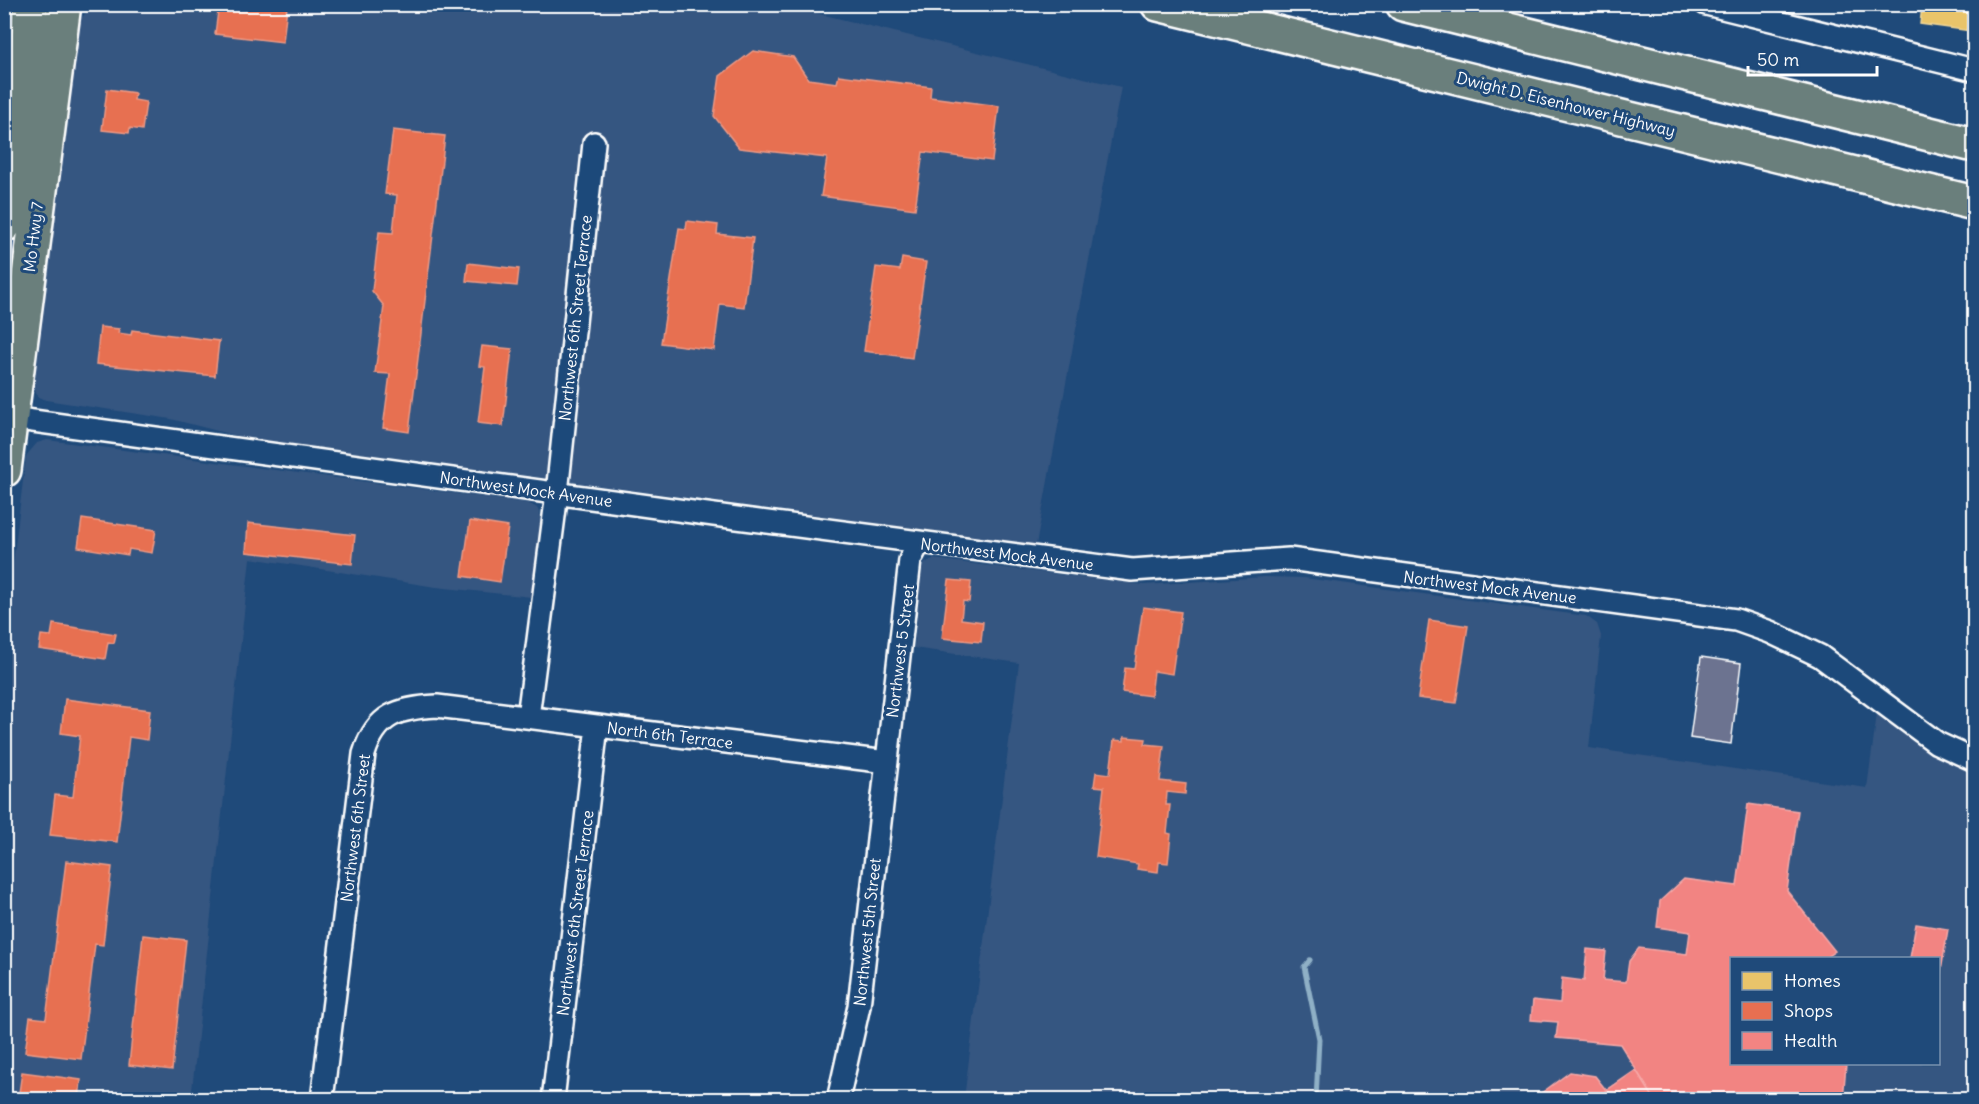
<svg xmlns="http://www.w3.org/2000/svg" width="1979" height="1104" viewBox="0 0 1979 1104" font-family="Delius,sans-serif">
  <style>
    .built { fill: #365681; fill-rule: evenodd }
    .homes { fill: #e9c46a; stroke: #f0d697; stroke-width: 1.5 }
    .shops { fill: #e76f51; stroke: #ee9a85; stroke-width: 1.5 }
    .health { fill: #f28482; stroke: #f6a9a8; stroke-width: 1.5 }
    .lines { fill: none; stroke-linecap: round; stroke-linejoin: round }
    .stream { stroke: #8fb0c6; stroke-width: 5 }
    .building { fill: #6c7390; stroke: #fff; stroke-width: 1.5 }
    .street-casing { stroke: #fff; stroke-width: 26 }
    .primary-casing { stroke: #fff; stroke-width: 38 }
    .highway-casing { stroke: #fff; stroke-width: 38 }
    .street { stroke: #1f4a7a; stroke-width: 21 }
    .primary { stroke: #6b7f7c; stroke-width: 33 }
    .highway { stroke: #6b7f7c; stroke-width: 33 }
    .labels { text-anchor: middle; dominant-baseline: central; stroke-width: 6; stroke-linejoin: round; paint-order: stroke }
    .street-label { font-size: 16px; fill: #fff; stroke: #1f4a7a }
  </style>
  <rect width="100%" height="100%" fill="#1f4a7a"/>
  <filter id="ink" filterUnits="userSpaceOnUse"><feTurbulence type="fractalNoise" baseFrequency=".0167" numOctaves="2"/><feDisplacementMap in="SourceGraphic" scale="12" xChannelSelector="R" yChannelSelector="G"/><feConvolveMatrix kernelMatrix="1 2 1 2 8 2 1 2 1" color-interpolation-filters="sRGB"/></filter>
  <g filter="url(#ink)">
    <!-- built -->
    <path class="built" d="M5 4 12 5 5 69 4 5Z
      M93 5H783L1121 87 1036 545 241 437 171 419 46 400 38 397 33 387 76 24Z
      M47 440 528 503 537 508 540 514 541 526 532 597 436 587 250 558 191 1099 5 1100V629L26 456 37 443Z
      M933 559 1145 585 1265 577 1304 578 1586 616 1597 624 1601 636 1589 748 1867 788 1879 699 1974 760V1099H964L1019 663 914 648 922 569 924 564ZM1732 958H1938V1064H1732Z"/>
    <!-- homes -->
    <path class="homes" d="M1925 4H1960V8L1974 10 1971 31 1920 24 1922 7 1925 8Z"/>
    <!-- shops -->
    <path class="shops" d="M219 4 287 6 283 42 215 34Z
      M753 51 793 57 808 79 837 83 839 75 931 87 930 97 999 106 992 161 923 152 915 209 821 196 827 158 739 148 714 116 720 76Z
      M107 89 135 93 134 100 146 102 142 130 130 128 129 133 102 130Z
      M393 130 445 136 409 432 383 428 390 374 375 373 384 306 372 291 379 232 393 233 397 195 385 194Z
      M687 221 718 225 717 234 753 238 744 307 720 304 714 350 661 343 679 228 686 229Z
      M902 258 926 262 912 358 864 351 876 267 900 270Z
      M468 263 519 269 517 286 466 281Z
      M100 327 119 329 118 333 131 335 132 330 219 341 215 376 96 364Z
      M482 346 512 349 503 426 478 423 485 367 479 366Z
      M82 519 156 530 152 553 129 549 128 555 78 547Z
      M470 521 508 527 500 582 462 576Z
      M248 523 355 535 352 564 246 552Z
      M949 580 971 582 969 602 963 601 961 619 983 622 981 642 942 638Z
      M1143 607 1181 612 1172 674 1154 671 1151 696 1122 692 1125 668 1134 669Z
      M1429 620 1468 626 1456 703 1418 698Z
      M53 624 116 634 114 643 108 642 105 659 39 649 41 635 51 636Z
      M65 699 150 710 147 740 129 737 117 842 50 835 55 795 73 797 80 736 61 733Z
      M1124 737 1146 739 1145 744 1164 746 1160 781 1186 784 1185 794 1167 792 1166 805H1170L1167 833 1171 834 1168 863 1159 862 1158 872 1137 869 1138 864 1096 857 1104 787 1094 786 1096 772 1110 774 1114 740 1124 741Z
      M66 861 112 867 103 945 95 944 81 1059 25 1052 30 1017 46 1019Z
      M143 935 186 940 172 1070 129 1065Z
      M22 1072 81 1080 79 1100H18Z"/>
    <!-- health -->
    <path class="health" d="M1748 804 1798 811 1787 891 1835 951 1825 958H1732V1064H1846L1843 1100H1655L1620 1044 1556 1038 1558 1022 1531 1020 1533 1000 1560 1003 1562 978 1584 981 1587 949 1606 951 1603 980 1626 982 1629 961 1639 948 1687 954 1690 932 1657 927 1660 901 1684 879 1737 886Z
      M1916 924 1948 929 1938 989V958H1910Z
      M1636 1070 1655 1100H1614L1607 1090Z
      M1570 1072 1595 1076 1614 1100H1532Z"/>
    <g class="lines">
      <!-- stream -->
      <path class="stream" d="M1310 960 1304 967 1319 1039 1316 1100"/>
    </g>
    <!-- building -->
    <path class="building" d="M1701 657 1741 663 1731 744 1690 738Z"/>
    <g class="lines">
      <!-- street casing -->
      <g class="street-casing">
        <path id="street" d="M1706 4 1974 70
          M4 417 714 515 1132 570 1289 559 1736 620 1770 632 1820 656 1937 743 1974 760
          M528 717 557 493 594 143
          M322 1100 364 754C376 714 399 708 437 706L887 762
          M553 1100 597 726
          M838 1100 859 1006 910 560 919 543"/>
      </g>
      <!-- primary casing -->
      <g class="primary-casing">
        <path id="primary" d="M4 225 28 44 30 4
          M4 470 64 4"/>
      </g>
      <!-- highway casing -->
      <g class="highway-casing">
        <path id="highway" d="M1158 4 1974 203
          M1403 4 1974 145"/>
      </g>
      <!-- street -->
      <use href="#street" class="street"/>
      <!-- primary -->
      <use href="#primary" class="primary"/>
      <!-- highway -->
      <use href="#highway" class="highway"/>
    </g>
  </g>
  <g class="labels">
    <!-- street labels -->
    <g class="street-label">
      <text transform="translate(1566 104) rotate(14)">Dwight D. Eisenhower Highway</text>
      <text transform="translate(33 237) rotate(-83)">Mo Hwy 7</text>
      <text transform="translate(575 318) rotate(-84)">Northwest 6th Street Terrace</text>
      <text transform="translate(526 489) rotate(8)">Northwest Mock Avenue</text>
      <text transform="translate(1007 554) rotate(7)">Northwest Mock Avenue</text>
      <text transform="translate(1490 587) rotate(7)">Northwest Mock Avenue</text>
      <text transform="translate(900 651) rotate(-83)">Northwest 5 Street</text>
      <text transform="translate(670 735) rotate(7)">North 6th Terrace</text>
      <text transform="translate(355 828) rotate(-83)">Northwest 6th Street</text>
      <text transform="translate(575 913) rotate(-83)">Northwest 6th Street Terrace</text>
      <text transform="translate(867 932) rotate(-84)">Northwest 5th Street</text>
    </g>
  </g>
  <!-- margin -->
  <rect width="1979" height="1104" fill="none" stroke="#1f4a7a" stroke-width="24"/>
  <rect x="12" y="12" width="1955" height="1080" fill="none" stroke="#fff" stroke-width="2" filter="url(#ink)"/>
  <!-- legend -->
  <rect x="1730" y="957" width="210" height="108" fill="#1f4a7a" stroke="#7992af" stroke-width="1.5"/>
  <rect x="1742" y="972" width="30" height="18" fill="#e9c46a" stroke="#7992af" stroke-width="1.5"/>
  <text x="1784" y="987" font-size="18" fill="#ffffff">Homes</text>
  <rect x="1742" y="1002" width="30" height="18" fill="#e76f51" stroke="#7992af" stroke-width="1.5"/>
  <text x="1784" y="1017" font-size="18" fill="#ffffff">Shops</text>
  <rect x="1742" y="1032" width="30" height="18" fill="#f28482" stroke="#7992af" stroke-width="1.5"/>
  <text x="1784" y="1047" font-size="18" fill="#ffffff">Health</text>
  <!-- scale -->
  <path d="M1748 66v9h129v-9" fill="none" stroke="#ffffff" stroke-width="3"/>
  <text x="1757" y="66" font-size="18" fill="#ffffff" stroke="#1f4a7a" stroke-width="4.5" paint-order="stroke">50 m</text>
</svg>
